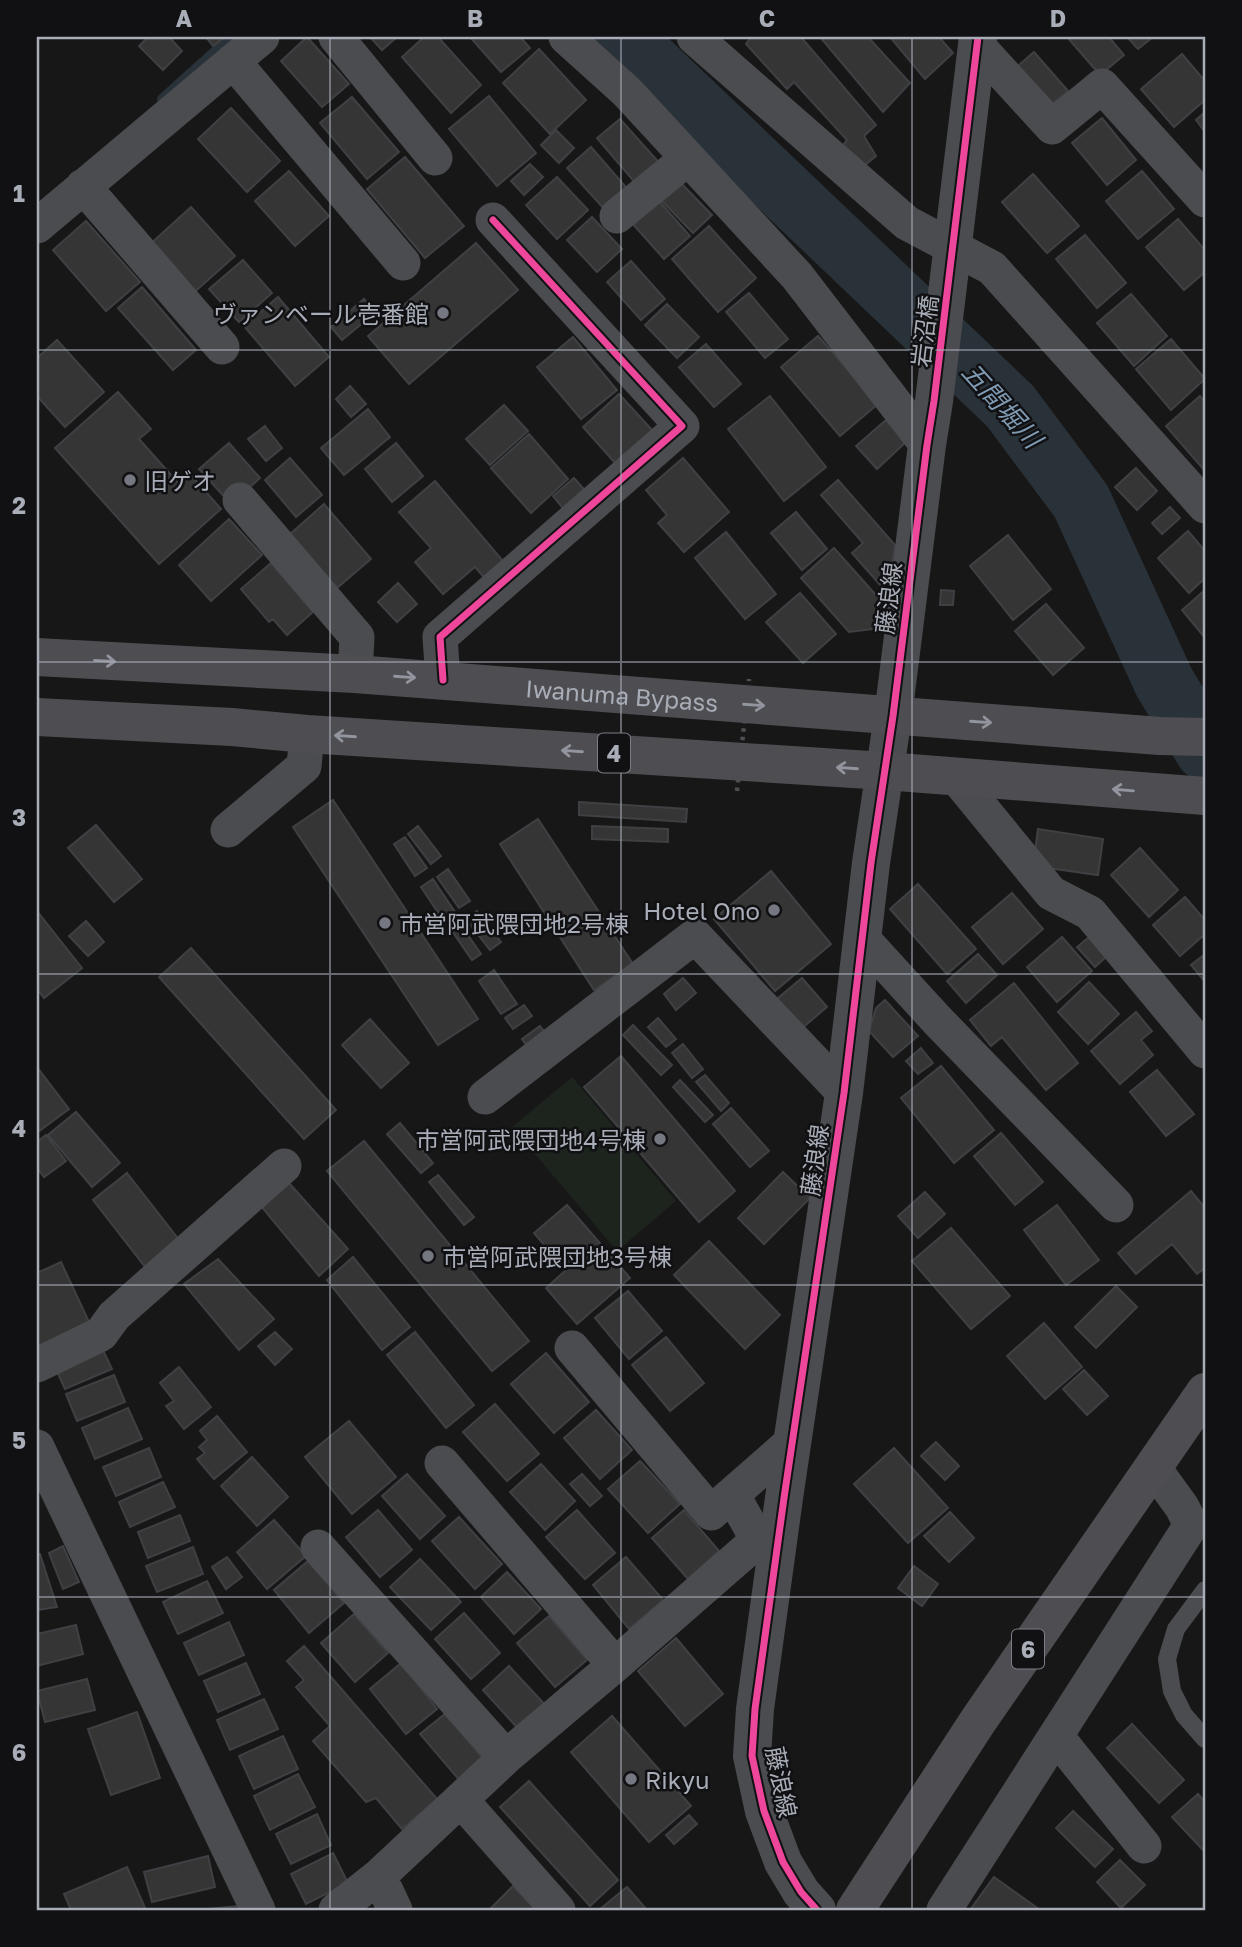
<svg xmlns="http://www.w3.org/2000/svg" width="1242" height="1947" viewBox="0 0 1242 1947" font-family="'Golos Text','Noto Sans JP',sans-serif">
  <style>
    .green { fill: #1d241e }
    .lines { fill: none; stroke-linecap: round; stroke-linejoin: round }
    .stream { stroke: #2a3239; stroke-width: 10 }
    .river { stroke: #2a3239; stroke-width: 61 }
    .building { fill: #353536; stroke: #3f4043; stroke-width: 2 }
    .service { stroke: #4b4c50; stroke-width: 18 }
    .minor { stroke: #4b4c50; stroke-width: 35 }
    .tertiary { stroke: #4b4c50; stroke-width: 38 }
    .trunk { stroke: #4e4e52; stroke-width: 38 }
    .path-bridge { stroke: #4d4e52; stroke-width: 4.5; stroke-dasharray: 3.5 5; stroke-linecap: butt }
    .cycleway-casing { stroke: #111113; stroke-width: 11 }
    .cycleway { stroke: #ed469a; stroke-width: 7 }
    .oneway { stroke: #92959e }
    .grid { fill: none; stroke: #a8adb8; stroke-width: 2; stroke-opacity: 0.55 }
    .poi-dot { fill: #757880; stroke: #111113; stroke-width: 2.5 }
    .labels { text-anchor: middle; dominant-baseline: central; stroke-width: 5; stroke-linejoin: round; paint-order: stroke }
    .shield { fill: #111113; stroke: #7b7e86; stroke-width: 2 }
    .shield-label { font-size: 23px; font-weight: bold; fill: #a8adb8 }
    .poi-label { font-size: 24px; fill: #a8adb8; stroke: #111113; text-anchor: start }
    .street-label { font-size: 24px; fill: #a8adb8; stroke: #111113 }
    .water-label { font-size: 26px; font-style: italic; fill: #7f9bb3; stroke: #111113 }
    .neatline { fill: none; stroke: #a8adb8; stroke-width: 2.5 }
    .grid-label { font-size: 23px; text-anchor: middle; font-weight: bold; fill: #a8adb8 }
  </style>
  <rect width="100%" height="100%" fill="#171717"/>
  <!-- green -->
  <path class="green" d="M572 1077 676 1201 617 1251 512 1127Z"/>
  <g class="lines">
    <!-- stream -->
    <path class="stream" d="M162 99 231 37"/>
    <!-- river -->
    <path class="river" d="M623 37 1010 406 1081 501 1164 682 1205 750"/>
  </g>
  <!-- building -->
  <path class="building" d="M148 37H169L182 51 163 70 139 46Z
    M206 37H225L213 46Z
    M307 37 349 84 322 107 281 61Z
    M370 37H397L382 50Z
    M424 37H438L481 85 451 113 402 57Z
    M470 37H520L530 48 501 72Z
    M751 37H801L876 125 864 136 876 156 859 170 840 149 847 140 794 82 787 89 746 44Z
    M820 37H868L910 83 883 112Z
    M890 37H939L953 53 925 79Z
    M1067 37H1109L1124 55 1100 75Z
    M1127 37H1153L1138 49Z
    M539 49 586 100 550 134 503 83Z
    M1034 52 1068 91 1045 110 1011 72Z
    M1182 54 1205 81V100L1174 127 1141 89Z
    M489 96 536 153 497 186 449 129Z
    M352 97 399 152 367 179 320 123Z
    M231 108 280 161 247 192 198 139Z
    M1205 112V132L1196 120Z
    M1102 118 1136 160 1107 185 1072 143Z
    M620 119 662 166 638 186 597 138Z
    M556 130 574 148 559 163 541 145Z
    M591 147 630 192 607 212 567 168Z
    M405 157 464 226 425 258 367 189Z
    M530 164 543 177 524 195 511 181Z
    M289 171 329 216 295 246 255 201Z
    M1142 171 1174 209 1138 239 1106 201Z
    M1033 174 1079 226 1047 253 1002 202Z
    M557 177 588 210 557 239 526 205Z
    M677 179 712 215 693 233 658 197Z
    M657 199 690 236 664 259 631 222Z
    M191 207 235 256 191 295 147 247Z
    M592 217 622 249 597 272 567 240Z
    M1178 219 1205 250V272L1184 290 1146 247Z
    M86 221 140 282 106 311 53 250Z
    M709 226 756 278 718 312 672 259Z
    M1085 235 1126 283 1097 308 1056 259Z
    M476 243 518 290 409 384 368 336Z
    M243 260 272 293 239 322 209 289Z
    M631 261 665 299 641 320 607 282Z
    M142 287 196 350 173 370 118 308Z
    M749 293 788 339 765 358 726 312Z
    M1131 294 1167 336 1134 366 1097 323Z
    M278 297 329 357 295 386 244 326Z
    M364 299 376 312 342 340 331 327Z
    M667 304 699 337 677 358 645 325Z
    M818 336 878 404 840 436 781 367Z
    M573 337 617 390 581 419 537 367Z
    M1171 339 1205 379 1171 410 1136 369Z
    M57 340 104 392 65 427 37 396V358Z
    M706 344 741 384 714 407 679 367Z
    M350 386 366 404 351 417 336 399Z
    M118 392 151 429 139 439 180 485 191 475 221 509 159 564 55 448Z
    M619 394 653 431 616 464 583 427Z
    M770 396 826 467 784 501 728 429Z
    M1200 396 1205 402V471L1166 426Z
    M504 405 528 431 490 465 466 439Z
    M368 409 390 437 344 475 321 448Z
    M886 420 906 442 877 469 856 446Z
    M265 426 282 448 266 461 248 439Z
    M529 434 568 479 531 513 491 468Z
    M229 443 260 478 231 504 199 469Z
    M396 443 423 476 392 502 365 469Z
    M290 458 322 495 296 517 265 480Z
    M683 458 729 512 684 552 658 523 667 515 646 490Z
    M1136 468 1157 491 1137 510 1115 487Z
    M574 478 589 495 567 513 553 496Z
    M838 480 895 545 889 581 882 587 852 553 863 543 821 495Z
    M435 481 509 568 490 584 475 567 443 594 415 562 431 548 399 512Z
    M324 504 371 559 337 588 290 534Z
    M1170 507 1180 518 1162 534 1152 523Z
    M796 512 827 549 802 570 771 533Z
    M229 519 262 555 211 601 179 565Z
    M1188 531 1205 551V578L1189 593 1158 558Z
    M726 532 776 594 745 619 695 558Z
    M1008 535 1051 589 1013 620 970 566Z
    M834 548 883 603 872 629 849 632 801 578Z
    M271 563 313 612 287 635 273 619 269 622 241 589Z
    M398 583 417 604 397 622 378 602Z
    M941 590 954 591 953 605H940Z
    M1205 590V638L1182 610Z
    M800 593 836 634 803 663 766 622Z
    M1046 604 1084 648 1053 675 1015 631Z
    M333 800 478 1019 438 1045 293 827Z
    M579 802 687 809 686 822 579 815Z
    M538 819 633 964 594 990 500 844Z
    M96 825 142 879 114 902 68 848Z
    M418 826 441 856 431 864 408 834Z
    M592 826 668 829V842L592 839Z
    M1038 829 1103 839 1098 875 1033 866Z
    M405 837 427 868 415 876 394 844Z
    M1140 848 1178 890 1149 917 1111 875Z
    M448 869 470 901 459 908 437 877Z
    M771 871 831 944 775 991 714 919Z
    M433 879 455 912 443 920 421 887Z
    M918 884 976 949 947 974 890 909Z
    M1012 893 1043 929 1003 964 972 927Z
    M1185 897 1205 920V934L1180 956 1153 925Z
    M37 911 82 968 44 998 37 989Z
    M477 911 501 942 490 950 466 919Z
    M86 921 104 942 88 956 69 936Z
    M461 925 481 954 472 960 452 931Z
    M1062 937 1092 971 1057 1002 1027 967Z
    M1089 937 1107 956 1095 967 1077 947Z
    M191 948 336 1110 304 1139 159 977Z
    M978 954 997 975 966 1003 947 981Z
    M1205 954V982L1191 965Z
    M494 970 517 1004 501 1014 479 981Z
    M683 978 696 993 676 1010 664 994Z
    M802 978 827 1007 801 1029 777 999Z
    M1089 982 1119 1014 1088 1044 1058 1012Z
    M1014 983 1078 1063 1046 1090 1002 1037 991 1046 970 1020Z
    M885 1000 918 1036 893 1057 869 1031 876 1008Z
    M524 1005 532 1016 513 1029 505 1018Z
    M1136 1012 1152 1031 1141 1040 1153 1055 1120 1084 1091 1051Z
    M658 1018 676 1039 666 1047 648 1027Z
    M370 1019 409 1063 381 1088 342 1045Z
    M633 1025 672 1065 661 1075 623 1035Z
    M540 1026 547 1035 529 1049 522 1039Z
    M683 1044 703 1069 692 1078 672 1053Z
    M921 1048 933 1063 918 1074 906 1061Z
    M621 1056 735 1191 699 1222 584 1087Z
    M941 1066 994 1130 954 1163 901 1098Z
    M37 1067 69 1109 38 1132 37 1130Z
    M1157 1070 1194 1114 1166 1136 1130 1092Z
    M705 1075 729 1103 721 1111 696 1082Z
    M680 1080 713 1115 705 1122 673 1087Z
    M731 1108 769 1151 750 1167 713 1124Z
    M76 1112 120 1163 92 1187 48 1135Z
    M400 1123 433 1163 421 1173 387 1134Z
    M1001 1133 1043 1182 1015 1205 974 1156Z
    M46 1135 66 1161 44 1177 37 1168V1142Z
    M364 1141 529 1341 492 1371 327 1171Z
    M783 1172 810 1198 764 1244 738 1218Z
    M127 1173 180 1241 146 1268 93 1200Z
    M438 1175 474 1217 464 1225 429 1182Z
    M289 1183 348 1249 319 1276 260 1205Z
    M1191 1191 1205 1208V1268L1197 1274 1172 1244 1136 1274 1118 1253Z
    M925 1192 945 1214 918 1238 898 1216Z
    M567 1205 630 1278 577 1324 546 1288 566 1270 534 1233Z
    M1057 1205 1099 1260 1066 1285 1024 1230Z
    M951 1228 1010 1296 971 1329 912 1261Z
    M709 1241 780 1315 745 1349 674 1275Z
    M353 1257 410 1327 382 1350 327 1280Z
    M218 1259 274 1319 239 1350 184 1284Z
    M61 1262 90 1324 37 1349V1273Z
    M1116 1286 1137 1307 1096 1348 1075 1327Z
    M628 1291 662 1331 629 1359 595 1318Z
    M1044 1323 1082 1367 1045 1399 1007 1356Z
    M275 1332 292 1349 275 1365 258 1346Z
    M415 1332 474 1405 446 1428 387 1355Z
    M666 1337 704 1383 670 1411 632 1365Z
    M100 1344 112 1369 65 1389 54 1365Z
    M546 1353 589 1402 554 1433 511 1384Z
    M179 1367 211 1407 184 1429 166 1406 174 1401 160 1383Z
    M1084 1370 1108 1396 1087 1415 1063 1389Z
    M114 1375 125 1402 77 1421 66 1394Z
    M495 1404 539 1454 507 1481 463 1432Z
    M128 1408 142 1439 95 1459 82 1428Z
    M596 1410 632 1450 600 1479 564 1438Z
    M217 1416 247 1452 214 1479 197 1459 205 1453 199 1447 207 1440 200 1431Z
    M349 1421 396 1477 352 1514 305 1457Z
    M936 1442 959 1466 945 1480 921 1456Z
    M149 1448 161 1477 116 1496 103 1467Z
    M894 1448 948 1508 908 1543 854 1484Z
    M252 1457 288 1497 257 1526 221 1486Z
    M640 1461 680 1504 648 1533 608 1489Z
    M541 1464 575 1501 545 1530 510 1492Z
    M407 1474 445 1516 420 1539 382 1496Z
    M582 1474 602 1496 590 1506 570 1484Z
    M163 1482 175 1507 130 1527 119 1502Z
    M378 1510 412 1550 380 1577 346 1537Z
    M577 1510 615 1553 585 1579 546 1537Z
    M684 1510 719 1551 688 1579 652 1538Z
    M950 1512 974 1538 949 1562 924 1536Z
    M180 1515 190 1541 148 1558 138 1532Z
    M459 1517 502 1564 475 1589 432 1541Z
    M274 1520 306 1556 267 1589 237 1552Z
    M63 1546 79 1582 63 1589 49 1553Z
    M193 1547 203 1574 157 1592 146 1566Z
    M37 1554H40L57 1607 37 1610Z
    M227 1557 242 1577 226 1589 212 1567Z
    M626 1557 663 1600 629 1629 593 1585Z
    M420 1559 461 1602 431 1630 390 1587Z
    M308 1561 344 1603 309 1633 274 1590Z
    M914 1566 938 1584 922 1606 898 1588Z
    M507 1572 541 1609 514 1634 481 1597Z
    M207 1581 223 1613 178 1634 163 1602Z
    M464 1613 500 1653 471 1679 435 1639Z
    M354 1614 388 1653 355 1682 321 1643Z
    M549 1616 587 1660 555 1687 517 1643Z
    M229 1622 244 1655 199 1675 184 1643Z
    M76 1625 83 1654 37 1666V1634Z
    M676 1638 723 1694 685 1726 638 1671Z
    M304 1646 437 1799 402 1829 376 1798 366 1802 313 1741 330 1726 296 1687 304 1680 287 1661Z
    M246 1663 260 1694 218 1712 204 1681Z
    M401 1663 437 1709 406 1734 370 1689Z
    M509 1666 548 1708 521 1732 483 1690Z
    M87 1679 95 1710 45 1722 37 1691Z
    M264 1699 278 1729 230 1750 217 1720Z
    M137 1712 160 1778 111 1795 88 1729Z
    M445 1714 486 1762 461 1782 420 1734Z
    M612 1716 691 1806 649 1842 571 1752Z
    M1132 1724 1184 1780 1159 1803 1107 1748Z
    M283 1736 298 1769 254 1789 239 1756Z
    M298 1774 315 1807 270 1830 254 1796Z
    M529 1781 618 1880 590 1906 500 1807Z
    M1198 1794 1205 1802V1848L1203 1850 1172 1817Z
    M1073 1811 1113 1849 1095 1867 1056 1828Z
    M317 1814 331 1845 291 1864 276 1834Z
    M689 1815 697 1824 674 1844 666 1835Z
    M333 1853 348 1883 306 1904 291 1874Z
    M208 1856 215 1887 152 1902 144 1872Z
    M1120 1860 1145 1885 1121 1908 1097 1882Z
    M127 1867 146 1910H71L64 1894Z
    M994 1877 1040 1910H970Z
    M513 1886 536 1910H489Z
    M627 1887 647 1910H599Z
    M239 1906 240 1910H197Z"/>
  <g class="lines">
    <!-- service -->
    <path class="service" d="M1205 1590 1176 1629 1167 1659 1172 1691 1184 1715 1205 1739"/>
    <!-- minor -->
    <path class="minor" d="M336 37 435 158
      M566 37 627 92 797 276 927 445
      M694 37 907 223 992 268 1205 506
      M977 45 1052 127 1102 86 1205 200
      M233 61 403 263
      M83 186 222 347
      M617 216 688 158
      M37 226 262 37
      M240 500 357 637 355 674
      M443 680 440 637 682 426 493 220
      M956 777 1051 893 1090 913 1205 1051
      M228 830 304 766 307 734
      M862 938 937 1020 1116 1205
      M485 1097 695 936 844 1093
      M572 1348 711 1513 792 1442
      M37 1365 101 1334 114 1316 284 1166
      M37 1447 258 1910
      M442 1463 615 1665
      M318 1547 506 1757
      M1056 1736 1144 1846
      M461 1800 558 1910
      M379 1876 395 1910
      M336 1910 379 1876 506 1757 615 1665 758 1540 733 1496
      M944 1910 1191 1525 1182 1507 1153 1467"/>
    <!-- tertiary -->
    <path class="tertiary" d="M817 1910 801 1892 783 1862 764 1811 752 1756 755 1709 784 1498 844 1093 871 863 893 716 927 445 934 401 978 37"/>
    <!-- trunk -->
    <g class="trunk">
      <path id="s1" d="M37 657 355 674 1160 736 1205 737"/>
      <path d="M37 717 232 727 307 734 885 771 1205 796"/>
      <path d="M855 1910 978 1721 1205 1392"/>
    </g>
    <!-- path-bridge -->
    <path class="path-bridge" d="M737 791 749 679"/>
    <!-- cycleway casing -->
    <g class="cycleway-casing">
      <path id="cycleway" d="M443 680 440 637 682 426 493 220
        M817 1910 801 1892 783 1862 764 1811 752 1756 755 1709 784 1498 844 1093 871 863 893 716 927 445 934 401 978 37"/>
    </g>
    <!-- cycleway -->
    <use href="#cycleway" class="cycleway"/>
  </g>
  <!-- one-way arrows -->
  <defs><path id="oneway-shaft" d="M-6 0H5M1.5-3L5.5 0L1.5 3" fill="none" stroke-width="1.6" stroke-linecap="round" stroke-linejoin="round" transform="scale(1.75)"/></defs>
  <g class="oneway">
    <use href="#oneway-shaft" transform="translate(105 661) rotate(3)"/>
    <use href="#oneway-shaft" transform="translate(405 677) rotate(4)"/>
    <use href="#oneway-shaft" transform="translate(754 705) rotate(4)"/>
    <use href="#oneway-shaft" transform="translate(981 722) rotate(4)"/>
    <use href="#oneway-shaft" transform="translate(345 736) rotate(-176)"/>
    <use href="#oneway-shaft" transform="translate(572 751) rotate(-176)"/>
    <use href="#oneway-shaft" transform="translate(847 768) rotate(-176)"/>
    <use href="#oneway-shaft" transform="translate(1123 790) rotate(-175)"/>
  </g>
  <!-- grid -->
  <path class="grid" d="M330 37V1910M621 37V1910M912 37V1910M37 350H1205M37 662H1205M37 974H1205M37 1285H1205M37 1597H1205"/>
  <!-- markers -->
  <g class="poi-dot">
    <circle cx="443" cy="313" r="7"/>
    <circle cx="130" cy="480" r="7"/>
    <circle cx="774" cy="910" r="7"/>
    <circle cx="385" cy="923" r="7"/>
    <circle cx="660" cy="1139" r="7"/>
    <circle cx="428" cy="1256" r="7"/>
    <circle cx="631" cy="1779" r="7"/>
  </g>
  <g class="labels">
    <!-- shield labels -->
    <g class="shield">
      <rect x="598" y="733.5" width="32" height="39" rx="5"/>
      <rect x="1012" y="1629.5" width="32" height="39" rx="5"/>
    </g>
    <g class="shield-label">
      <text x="614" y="753">4</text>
      <text x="1028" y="1649">6</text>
    </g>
    <!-- poi labels -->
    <g class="poi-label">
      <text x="429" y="313" text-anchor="end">ヴァンベール壱番館</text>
      <text x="144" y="480">旧ゲオ</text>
      <text x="760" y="910" text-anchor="end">Hotel Ono</text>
      <text x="399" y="923">市営阿武隈団地2号棟</text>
      <text x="646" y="1139" text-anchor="end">市営阿武隈団地4号棟</text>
      <text x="442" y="1256">市営阿武隈団地3号棟</text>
      <text x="645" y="1779">Rikyu</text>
    </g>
    <!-- street labels -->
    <g class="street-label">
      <text transform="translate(924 331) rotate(-83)">岩沼橋</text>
      <text transform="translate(888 598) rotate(-83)">藤浪線</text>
      <text stroke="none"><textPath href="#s1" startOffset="586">Iwanuma Bypass</textPath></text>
      <text transform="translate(814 1160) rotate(-82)">藤浪線</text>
      <text transform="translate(782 1782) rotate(79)">藤浪線</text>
    </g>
    <!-- water labels -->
    <g class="water-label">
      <text transform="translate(1002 405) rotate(48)">五間堀川</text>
    </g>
  </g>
  <!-- border -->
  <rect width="1242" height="1947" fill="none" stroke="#111113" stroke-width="77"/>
  <rect x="38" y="38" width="1166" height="1871" class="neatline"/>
  <g class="grid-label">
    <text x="184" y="27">A</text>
    <text x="475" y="27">B</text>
    <text x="767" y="27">C</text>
    <text x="1058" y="27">D</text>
    <text x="19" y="202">1</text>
    <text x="19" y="514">2</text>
    <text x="19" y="826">3</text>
    <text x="19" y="1137">4</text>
    <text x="19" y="1449">5</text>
    <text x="19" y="1761">6</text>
  </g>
</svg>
